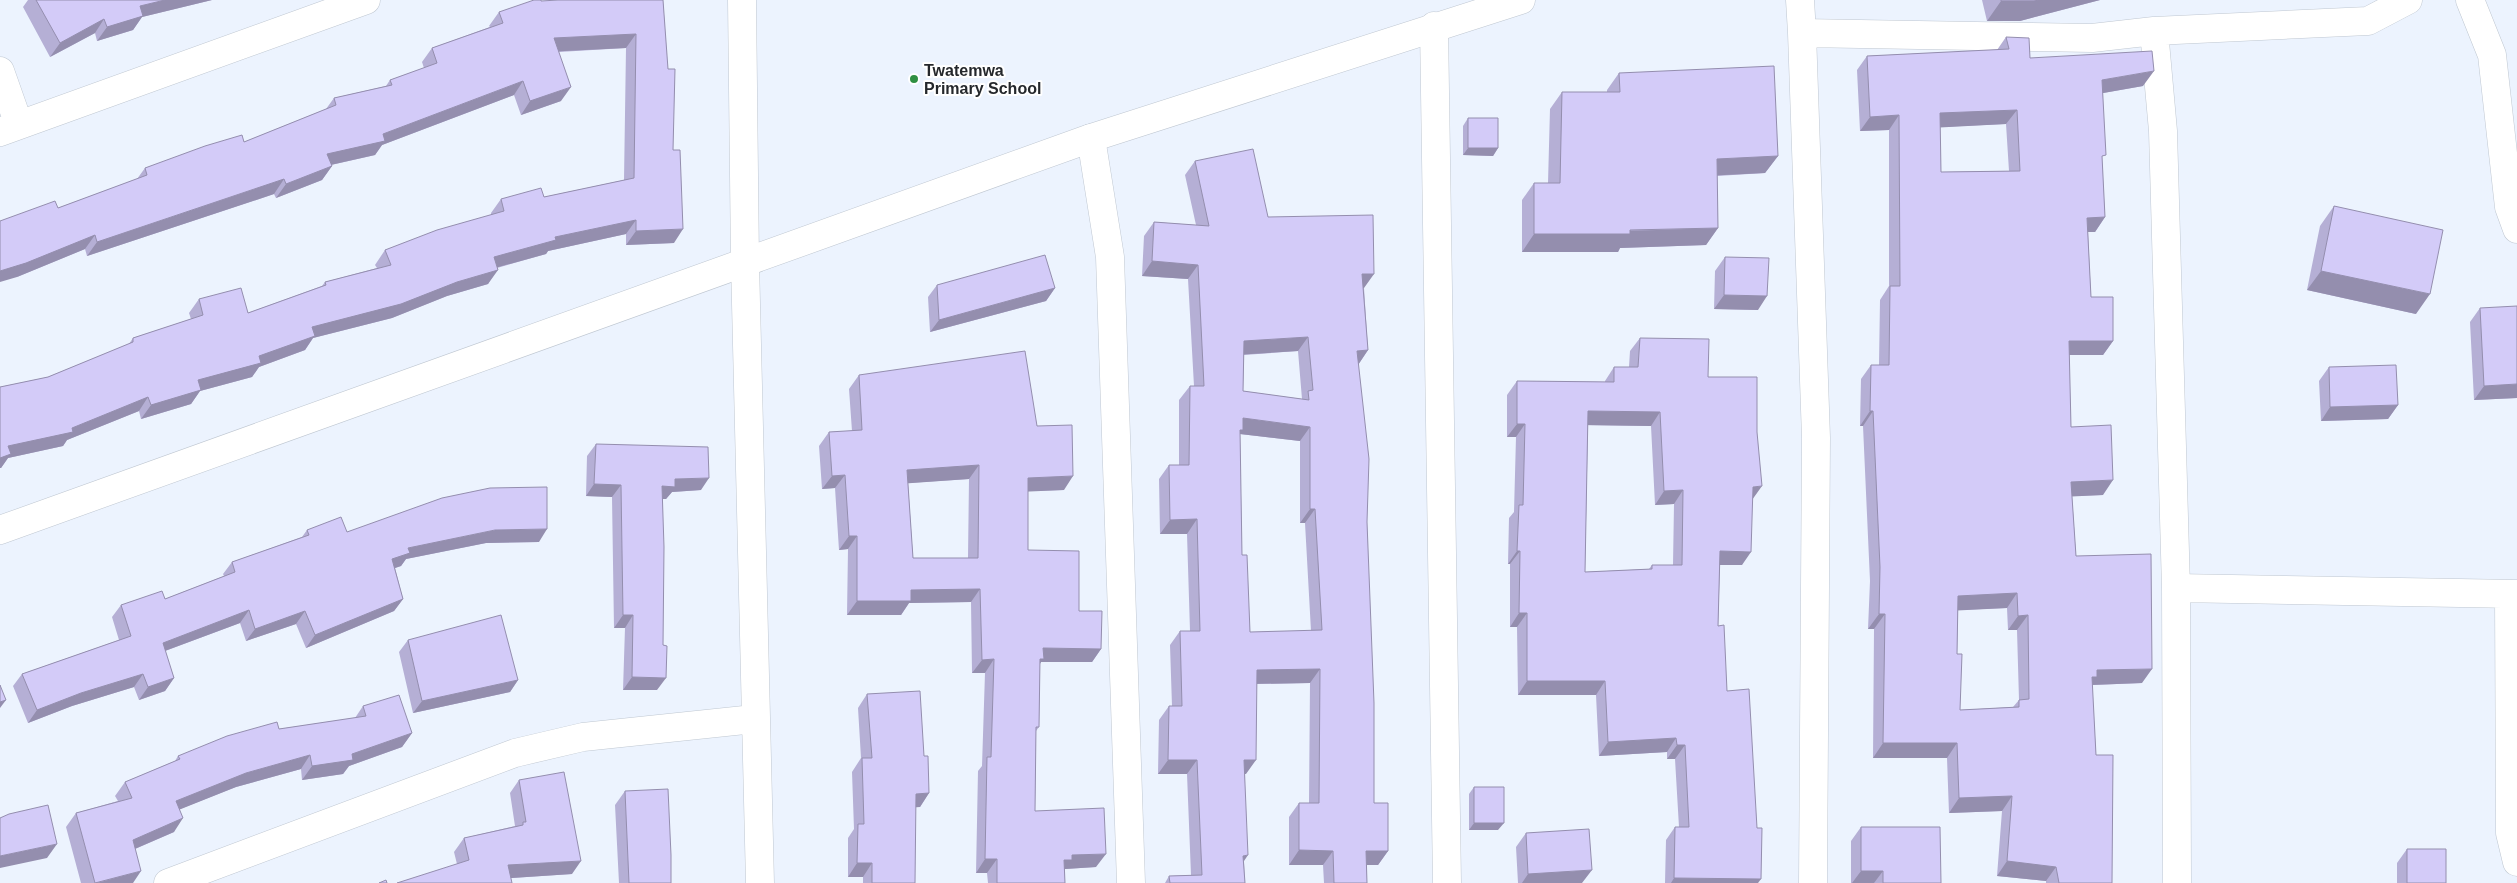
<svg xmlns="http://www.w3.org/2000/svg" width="2517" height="883" viewBox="0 0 2517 883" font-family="Helvetica,sans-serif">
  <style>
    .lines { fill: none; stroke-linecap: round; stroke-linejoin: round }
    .minor-casing { stroke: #bfc7d1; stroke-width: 29 }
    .major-casing { stroke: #bfc7d1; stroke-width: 29 }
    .minor { stroke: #fff; stroke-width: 28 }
    .major { stroke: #fff; stroke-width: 28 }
    .wall { fill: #b5afd5; fill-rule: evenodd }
    .shaded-wall { fill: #948eae }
    .building { fill: #d3cbf8; stroke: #948eae; fill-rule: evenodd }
    .poi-dot { fill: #2f8f42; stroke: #fff; stroke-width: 2 }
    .labels { text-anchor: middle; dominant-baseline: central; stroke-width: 4; stroke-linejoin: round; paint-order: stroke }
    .poi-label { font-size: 16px; font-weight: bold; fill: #25282c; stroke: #fff; text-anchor: start }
  </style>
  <rect width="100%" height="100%" fill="#ecf3fe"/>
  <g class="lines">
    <!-- minor casing -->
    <g class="minor-casing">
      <path id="minor" d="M742 0 745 262 760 883
        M1800 0 1802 33 2092 38 2154 31 2163 131 2176 588 2177 883
        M2470 0 2492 55 2509 207 2517 229
        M1434 26 1447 883
        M2154 31 2368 21 2408 0
        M1802 33 1816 438 1813 883
        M0 71 19 125
        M0 132 366 0
        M1091 138 1110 257 1131 883
        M2176 588 2517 594
        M2509 594 2510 833 2517 862
        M168 883 515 753 583 737 754 719"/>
    </g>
    <!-- major casing -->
    <g class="major-casing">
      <path id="major" d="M0 530 1091 138 1521 0"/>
    </g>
    <!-- minor -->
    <use href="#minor" class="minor"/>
    <!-- major -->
    <use href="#major" class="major"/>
  </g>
  <!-- wall -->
  <path class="wall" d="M28 0H212L142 17 133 30 97 41 95 33 50 57 23 7Z
    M663 0 673 150 674 243 626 245V234L548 251 546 254 497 268 488 284 447 296 392 318 313 338 305 350 259 367 252 377 200 391 191 404 141 419 139 411 67 440 63 446 8 458 1 468H0V387L48 377 129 344 133 338 191 319 189 313 199 299 248 313 322 286 325 282 377 268 375 265 385 250 491 215V213L501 199 544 197 624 180 626 48 559 52 561 101 521 115 514 95 382 145 375 155 331 165 332 166 322 180 276 198 274 194 87 256 85 249 17 277 58 208 137 179 145 168 244 142 326 109 334 98 386 86 390 80 424 68 422 62 432 48 490 27 489 26 499 12 541 1Z
    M1982 0H2100L2020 21H1987Z
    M2006 37 2030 58 2143 86 2103 93 2102 161 2105 217 2095 232H2088L2091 297 2113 341 2103 355H2069L2071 427 2103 495 2072 496 2076 556 2142 683 2092 685 2096 755 2112 883H2046V881L1997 876 2002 811 1949 813 1947 758H1873L1874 629H1868L1870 581 1863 426H1860L1861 379 1871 365H1879L1880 300 1889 286V130L1860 131 1857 70 1867 56 1997 50ZM2006 124 2009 171 1941 172 1940 127ZM2007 608 2008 630H2017L2019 700 2013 707 1960 710 1957 654 1958 610Z
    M1619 73 1778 156 1765 173 1717 176 1718 228 1706 245 1620 248 1618 252H1522V200L1534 183H1548L1550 109 1562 92H1607V90Z
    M1468 118 1498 148 1493 156 1463 155V126Z
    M1195 161 1268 217 1364 288 1368 350 1358 365 1367 522 1374 803 1388 851 1378 865H1367V883H1324L1323 865H1289V817L1299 803H1309L1310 683 1257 684 1246 774H1245L1244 862 1245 883H1165L1169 876 1191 875 1187 774H1158L1159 720 1169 706H1172L1170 645 1180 631H1190L1187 534H1160L1159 479 1169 465H1179V400L1190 386H1194L1188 279 1142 276 1144 236 1154 222 1196 225 1185 175ZM1298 351 1302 399 1243 391 1244 355ZM1240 434 1300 441V523H1305L1311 631 1250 632 1242 555Z
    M2334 206 2416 314 2307 290 2320 226Z
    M1725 257 1758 310 1714 309 1715 271Z
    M937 285 1055 288 1046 301 930 332 928 297Z
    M2480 308 2517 398 2474 400 2470 322Z
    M1640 338 1708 377 1752 500 1742 565H1720L1718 626 1727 691 1758 883H1665L1666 840 1675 827H1679L1675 759H1667V752L1599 756 1596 695H1518L1517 627H1510V564H1508L1509 518 1514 512 1516 437H1507V395L1517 381 1605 382V381L1614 367H1629L1630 351ZM1588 425 1651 426 1655 505 1674 504 1673 565H1652L1649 569 1585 572Z
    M2329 367 2398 405 2388 419 2321 421 2319 381Z
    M859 375 1037 426 1064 490 1028 491V550L1079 611 1101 649 1092 662H1041L1040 664 1039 727 1036 731 1035 811 1096 867 1065 869V883H988L987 873H976L978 771 982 766 985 673H972L971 602 909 603 901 615H847L848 549 839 550 835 488 822 489 819 446 829 432 852 431 849 389ZM969 479 968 558H913L908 483Z
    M596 444 701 490 672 492 666 499H663L657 690H623L625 628H614L612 497 586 496 587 456Z
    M307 530 539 542 486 543 406 559 401 566 395 568 403 599 394 611 306 648 296 624 246 641 240 623 165 651 174 678 165 691 139 700 134 687 72 706 28 723 13 686 22 674 119 640 112 617 121 605 165 599 224 576 223 574 232 562 302 537Z
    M408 640 518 680 510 692 413 713 399 652Z
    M867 694 924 756 929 793 920 807H915V883H863V877H848V838L854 829 852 772 861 758 858 708Z
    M363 706 412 733 402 747 349 766 343 774 302 780 301 769 236 787 180 809 174 832 135 849 133 883H81L66 827 76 813 118 801 115 796 125 782 175 761 178 756 279 729 355 718Z
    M519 780 572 874 511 878 457 864 454 852 464 838 515 826 510 793Z
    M1474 787 1498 830H1469V794Z
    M625 791 671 883H619L615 805Z
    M1861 827 1941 883H1851V841Z
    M1526 833 1582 883H1518L1516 847Z
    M2407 849 2446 883H2397V863Z"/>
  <!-- shaded-wall -->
  <path class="shaded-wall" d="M165 0H212L142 17 133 30 97 41 107 27 140 6Z
    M2039 0H2100L2020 21H1987L2001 1Z
    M104 19 95 33 50 57 60 43Z
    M636 34 626 48 544 52 554 38Z
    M2154 71 2143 86 2092 95 2102 80Z
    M523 81 514 95 382 145 375 155 317 168 327 154 383 134Z
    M571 87 561 101 521 115 530 101Z
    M2017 110 2006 124 1930 128 1940 113Z
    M1899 115 1889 130 1860 131 1870 117Z
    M1468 148H1498L1493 156 1463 155Z
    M1778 156 1765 173 1704 176 1717 159Z
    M332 166 322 180 276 198 286 184Z
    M284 179 274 194 87 256 97 242Z
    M2105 217 2095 232H2077L2087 218Z
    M636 220 626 234 548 251 546 254 484 271 494 257 555 237Z
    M1718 228 1706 245 1620 248 1618 252H1522L1534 234Z
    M683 229 674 243 626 245 636 231Z
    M95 235 85 249 17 277 0 282V271Z
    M1152 261 1198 265 1188 279 1142 276Z
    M498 270 488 284 447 296 392 318 313 338 305 350 259 367 252 377 200 391 191 404 141 419 151 405 198 380 259 356 312 327 457 282Z
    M2321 271 2430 294 2416 314 2307 290Z
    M1362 274H1374L1364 288 1352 289Z
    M1055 288 1046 301 930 332 939 320Z
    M1724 295 1767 296 1758 310 1714 309Z
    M1308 337 1298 351 1234 355 1244 341Z
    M2069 341H2113L2103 355H2059Z
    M1368 350 1358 365 1357 351Z
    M2517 384V398L2474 400 2484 386Z
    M148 397 139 411 67 440 63 446 8 458 1 468H0V458L8 446 72 428Z
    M2398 405 2388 419 2321 421 2330 407Z
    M1588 411 1660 412 1651 426 1579 425Z
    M1870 411H1873L1863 426H1860Z
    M1243 418 1310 427 1300 441 1240 434 1233 444Z
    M1517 424H1525L1516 437H1507Z
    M979 465 969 479 898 484 907 470Z
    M845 475 835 488 822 489 832 476Z
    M1073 476 1064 490 1018 492 1028 478Z
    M709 478 701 490 672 492 666 499H654L662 486 675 479Z
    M2113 480 2103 495 2061 497 2071 482Z
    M594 484 621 485 612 497 586 496Z
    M1762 486 1752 500 1753 487Z
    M1683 490 1674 504 1655 505 1664 491Z
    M1310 509H1315L1305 523H1300Z
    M1197 519 1187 534H1160L1170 520Z
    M547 529 539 542 486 543 406 559 401 566 383 572 392 559 408 548 495 530Z
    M849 536H857L848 549 839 550Z
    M1517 551H1520L1510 564H1508Z
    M1720 551 1751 552 1742 565H1711Z
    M980 589 971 602 909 603 901 615H847L857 601 911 590Z
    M2017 593 2007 608 1947 611 1958 596Z
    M403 599 394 611 306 648 315 635Z
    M249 610 240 623 154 655 163 643Z
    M305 611 296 624 246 641 255 629Z
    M1519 613H1527L1517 627H1510Z
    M1879 614H1885L1874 629H1868Z
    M623 615H633L625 628H614Z
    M2028 615 2017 630H2008L2018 616Z
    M1043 648 1101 649 1092 662H1041L1034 672Z
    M994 659 985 673H972L982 660Z
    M1320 669 1310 683 1247 684 1257 670Z
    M2152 669 2142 683 2091 685 2082 692 2097 670Z
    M143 674 134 687 72 706 28 723 37 710 81 693Z
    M632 677 666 678 657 690H623Z
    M174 678 165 691 139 700 148 687Z
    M518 680 510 692 413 713 422 701Z
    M1527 681H1605L1596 695H1518Z
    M6 700 0 708V702Z
    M412 733 402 747 349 766 343 774 302 780 312 766 352 754Z
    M1676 738 1667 752 1599 756 1608 742Z
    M1883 743H1957L1947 758H1873Z
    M1677 745H1685L1675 759H1667Z
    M310 755 301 769 236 787 166 815 176 801 246 773Z
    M1168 760H1197L1187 774H1158Z
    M1244 760H1256L1246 774H1234Z
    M929 793 920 807 906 808 916 794Z
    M2012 796 2002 811 1949 813 1959 798Z
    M183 818 174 832 123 854 133 840Z
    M1474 823H1504L1498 830H1469Z
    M57 844 47 858 0 868V856Z
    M1299 850 1333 851 1323 865H1289Z
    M1366 851H1388L1378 865H1356Z
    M1106 854 1096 867 1065 869 1062 873 1064 860 1072 855Z
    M1248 855 1238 870 1243 856Z
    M985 859H997L987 873H976Z
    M581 861 572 874 498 879 508 865Z
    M2007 861 2056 867 2046 881 1997 876Z
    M857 863H872L863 877H848Z
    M1592 870 1582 883H1522L1528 874Z
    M141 871 133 883H97Z
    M1861 871H1883L1874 883H1852Z
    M1674 878 1761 879 1758 883H1671Z"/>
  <!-- building -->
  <path class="building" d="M36 0H165L140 6 143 16 107 27 104 19 60 43Z
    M534 0H541V1L558 0H663L668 69H675L673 150H680L683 229 636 231V220L555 237 556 240 494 257 498 270 457 282 401 304 312 327 315 336 259 356 261 363 198 380 201 390 151 405 148 397 72 428 73 432 8 446 11 454 0 458V387L48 377 133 342V338L203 315 199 299 241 288 248 313 326 285 325 282 391 265 385 250 437 230 504 211 501 199 541 188 544 197 634 178 636 34 554 38 571 87 530 101 523 81 383 134 385 141 327 154 332 166 286 184 284 179 97 242 95 235 26 263 0 271V221L55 201 58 208 147 175 145 168 205 146 242 135 244 142 336 105 334 98 392 85 390 80 437 63 432 48 503 23 499 12Z
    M2001 0H2039L2034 1H2001Z
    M2006 37 2029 38 2030 58 2152 51 2154 71 2102 80 2106 155 2102 156 2105 217 2087 218 2091 297H2113V341H2069L2071 427 2111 425 2113 480 2071 482 2076 556 2151 554 2152 669 2097 670V677H2092L2096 755H2113L2112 883H2059L2056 867 2007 861 2012 796 1959 798 1957 743H1883L1885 614H1879L1880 567 1873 411H1870L1871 365H1889L1890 286H1900L1899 115 1870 117 1867 56 2009 49ZM2017 110 2020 171 1941 172 1940 113ZM2017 593 2018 616 2028 615 2029 699 2019 700V707L1960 710 1962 654H1957L1958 596Z
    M1774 66 1778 156 1717 159 1718 228 1630 230V234H1534V183H1560L1562 92H1620L1619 73Z
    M1468 118H1498V148H1468Z
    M1253 149 1268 217 1373 215 1374 274H1362L1368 350 1357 351 1369 459 1367 522 1374 703V803H1388V851H1366L1367 883H1334L1333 851 1299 850V803H1319L1320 669 1257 670 1256 760H1244L1248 855 1243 856 1245 883H1170L1169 876 1202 875 1197 760H1168L1169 706H1182L1180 631H1200L1197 519 1170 520 1169 465H1189L1190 386H1204L1198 265 1152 261 1154 222 1209 226 1195 161ZM1308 337 1313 390 1308 391 1309 400 1243 391 1244 341ZM1243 418 1310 427V509H1315L1322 630 1250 632 1247 555H1242L1240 430H1243Z
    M2334 206 2443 230 2430 294 2321 271Z
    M1045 255 1055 288 939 320 937 285Z
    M1725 257 1769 258 1767 296 1724 295Z
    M2517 306V384L2484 386 2480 308Z
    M1640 338 1709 339 1708 377H1757V432L1762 486 1753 487 1751 552 1720 551 1718 626 1724 625 1727 691 1749 689 1757 828H1762L1761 879 1674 878 1675 827H1689L1685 745H1677L1676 738 1608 742 1605 681H1527V613H1519L1520 551H1517L1519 505H1523L1525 424H1517V381L1614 382V367H1638ZM1588 411 1660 412 1664 491 1683 490 1682 565H1652V569L1585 572Z
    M1025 351 1037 426 1072 425 1073 476 1028 478V550L1079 551V611H1102L1101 649 1043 648 1044 659H1040L1039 727H1036L1035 811 1104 808 1106 854 1072 855V860H1064L1065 883H997V859H985L987 757H991L994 659 982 660 980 589 911 590V601H857V536H849L845 475 832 476 829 432 862 430 859 375ZM979 465 978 558H913L907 470Z
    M2396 365 2398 405 2330 407 2329 367Z
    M596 444 708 447 709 478 675 479V487L662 486 664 547 663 645 667 646 666 678 632 677 633 615H623L621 485 594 484Z
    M547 487V529L495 530 408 548 410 553 392 559 403 599 315 635 305 611 255 629 249 610 163 643 174 678 148 687 143 674 81 693 37 710 22 674 131 636 121 605 162 591 165 599 235 572 232 562 309 535 307 530 341 517 347 532 442 498 490 488Z
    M501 615 518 680 422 701 408 640Z
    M0 685 6 700 0 702Z
    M920 691 924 756H928L929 793 916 794 915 883H872V863H857L858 824H864L862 758H872L867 694Z
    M399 695 412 733 352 754 353 760 312 766 310 755 246 773 176 801 183 818 133 840 141 871 95 883 76 813 132 798 125 782 180 759 178 756 227 736 277 722 279 729 366 716 363 706Z
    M564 772 581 861 508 865 512 883H397L469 860 464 838 523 825V822H526L519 780Z
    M1474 787H1504V823H1474Z
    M668 789 671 855V883H629L625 791Z
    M48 805 57 844 0 856V818L9 814Z
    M1861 827H1940L1941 883H1883V871H1861Z
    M1589 829 1592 870 1528 874 1526 833Z
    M2407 849H2446V883H2407Z
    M386 880 387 883H379Z"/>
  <!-- markers -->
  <circle class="poi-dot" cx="914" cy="79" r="5"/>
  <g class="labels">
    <!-- poi labels -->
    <g class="poi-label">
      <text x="924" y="70">Twatemwa<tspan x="924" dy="18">Primary School</tspan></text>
    </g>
  </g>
</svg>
